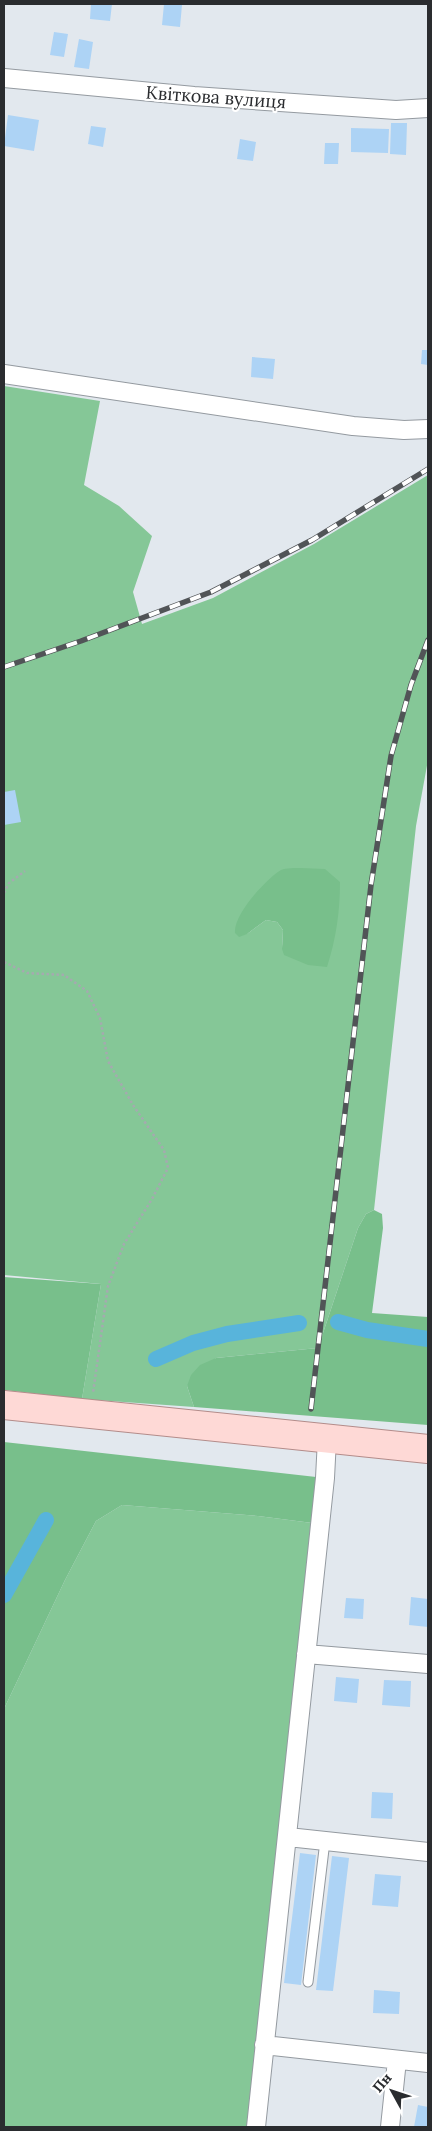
<svg xmlns="http://www.w3.org/2000/svg" width="432" height="2131" viewBox="0 0 432 2131" font-family="Lora,serif">
  <style>
    .green { fill: #85c797; fill-rule: evenodd }
    .forest { fill: #78bf8b }
    .lines { fill: none; stroke-linecap: round; stroke-linejoin: round }
    .canal { stroke: #58b4db; stroke-width: 16 }
    .building { fill: #add3f5 }
    .service-casing { stroke: #949aa0; stroke-width: 11 }
    .minor-casing { stroke: #949aa0; stroke-width: 20 }
    .primary-casing { stroke: #b38c8a; stroke-width: 30 }
    .path { stroke: #a5aaaf; stroke-width: 2.5; stroke-dasharray: 2.5 2.5; stroke-linecap: butt }
    .service { stroke: #fff; stroke-width: 9 }
    .minor { stroke: #fff; stroke-width: 18 }
    .primary { stroke: #fed9d6; stroke-width: 28 }
    .rail-casing { stroke: #515457; stroke-width: 5.5 }
    .rail { stroke: #fff; stroke-width: 4; stroke-dasharray: 11; stroke-linecap: butt }
    .labels { text-anchor: middle; dominant-baseline: central; stroke-width: 4.5; stroke-linejoin: round; paint-order: stroke }
    .street-label { font-size: 18px; fill: #2a2c2f; stroke: #fff }
  </style>
  <rect width="100%" height="100%" fill="#e2e8ee"/>
  <!-- green -->
  <path class="green" d="M4 386 100 401 84 485 119 506 152 536 133 592 142 624 213 598 314 544 428 475V760L416 826 374 1210 366 1214 358 1228 318 1348 216 1358 187 1386 194 1407 82 1399 101 1284 4 1275ZM301 868 282 949 283 930 277 922 266 920 247 934Z
    M122 1505 258 1516 320 1524 256 2127H4V1709L65 1580 96 1521Z"/>
  <!-- forest -->
  <path class="forest" d="M301 868 325 869 340 882C340 912 336 939 327 967L308 965 284 955 282 949 283 930 277 922 266 920 247 934 239 937 235 933C233 915 266 879 281 870 286 868 295 868 301 868Z
    M374 1210 382 1214 383 1228 372 1313 428 1317V1425L194 1407 187 1386 191 1375 200 1365 216 1358 318 1348 358 1228 366 1214Z
    M4 1277 101 1284 82 1399 4 1390Z
    M4 1442 325 1478 320 1524 258 1516 122 1505 96 1521 65 1580 4 1709Z"/>
  <g class="lines">
    <!-- canal -->
    <path class="canal" d="M338 1322 367 1330 428 1339
      M156 1359 193 1343 227 1334 299 1323
      M4 1595 46 1520"/>
  </g>
  <!-- building -->
  <path class="building" d="M91 4H112L110 21 90 19Z
    M164 4 182 5 180 27 162 25Z
    M54 32 68 34 64 57 50 55Z
    M79 39 93 42 89 69 74 67Z
    M8 115 39 120 34 151 4 146Z
    M391 123H407L406 155 390 154Z
    M91 126 106 128 103 147 88 144Z
    M351 128 389 129 388 153 351 152Z
    M240 139 256 142 253 161 237 159Z
    M325 143H339L338 164H324Z
    M422 350H428V365L421 364Z
    M252 357 275 359 273 379 251 377Z
    M15 790 21 822 4 825V792Z
    M411 1597 428 1599V1627L409 1625Z
    M346 1598 364 1599 363 1619 344 1618Z
    M336 1677 359 1679 357 1703 334 1701Z
    M384 1680 411 1681 410 1707 382 1705Z
    M372 1792 393 1793 392 1819 371 1818Z
    M300 1853 316 1855 301 1985 284 1983Z
    M332 1856 349 1858 333 1991 316 1990Z
    M375 1874 401 1876 398 1907 372 1905Z
    M374 1990 400 1992 399 2014 373 2013Z
    M418 2105 428 2107V2127H414Z"/>
  <g class="lines">
    <!-- service casing -->
    <g class="service-casing">
      <path id="service" d="M308 1982 325 1841"/>
    </g>
    <!-- minor casing -->
    <g class="minor-casing">
      <path id="minor" d="M4 78 194 96 396 110 428 108
        M4 374 353 426 404 430 428 429
        M306 1654 428 1664
        M288 1837 428 1852
        M264 2045 428 2063
        M256 2127 325 1478 327 1439
        M390 2127 397 2060"/>
    </g>
    <!-- primary casing -->
    <g class="primary-casing">
      <path id="primary" d="M4 1405 428 1449"/>
    </g>
    <!-- path -->
    <path class="path" d="M4 893 9 883 25 871
      M4 962 27 973 64 975 87 991 100 1018 108 1061 133 1105 164 1150 168 1168 152 1199 124 1244 108 1286 93 1393"/>
    <!-- service -->
    <use href="#service" class="service"/>
    <!-- minor -->
    <use href="#minor" class="minor"/>
    <!-- primary -->
    <use href="#primary" class="primary"/>
    <!-- rail casing -->
    <g class="rail-casing">
      <path id="rail" d="M4 667 81 641 211 592 312 540 428 469
        M311 1409 371 885 391 756 411 685 428 640"/>
    </g>
    <!-- rail -->
    <use href="#rail" class="rail"/>
  </g>
  <g class="labels">
    <!-- street labels -->
    <g class="street-label">
      <text transform="translate(216 97) rotate(4)">Квіткова вулиця</text>
    </g>
  </g>
  <!-- border -->
  <rect width="432" height="2131" fill="none" stroke="#2a2c2f" stroke-width="10"/>
  <!-- north arrow -->
  <g transform="translate(392 2091) rotate(310)" stroke="#ffffff" stroke-width="4" paint-order="stroke">
  <path d="M0-4L9 19L0 12L-9 19Z" fill="#2a2c2f"/>
  <text y="-8" font-size="14" font-weight="bold" text-anchor="middle" fill="#2a2c2f">Пн</text>
  </g>
</svg>
